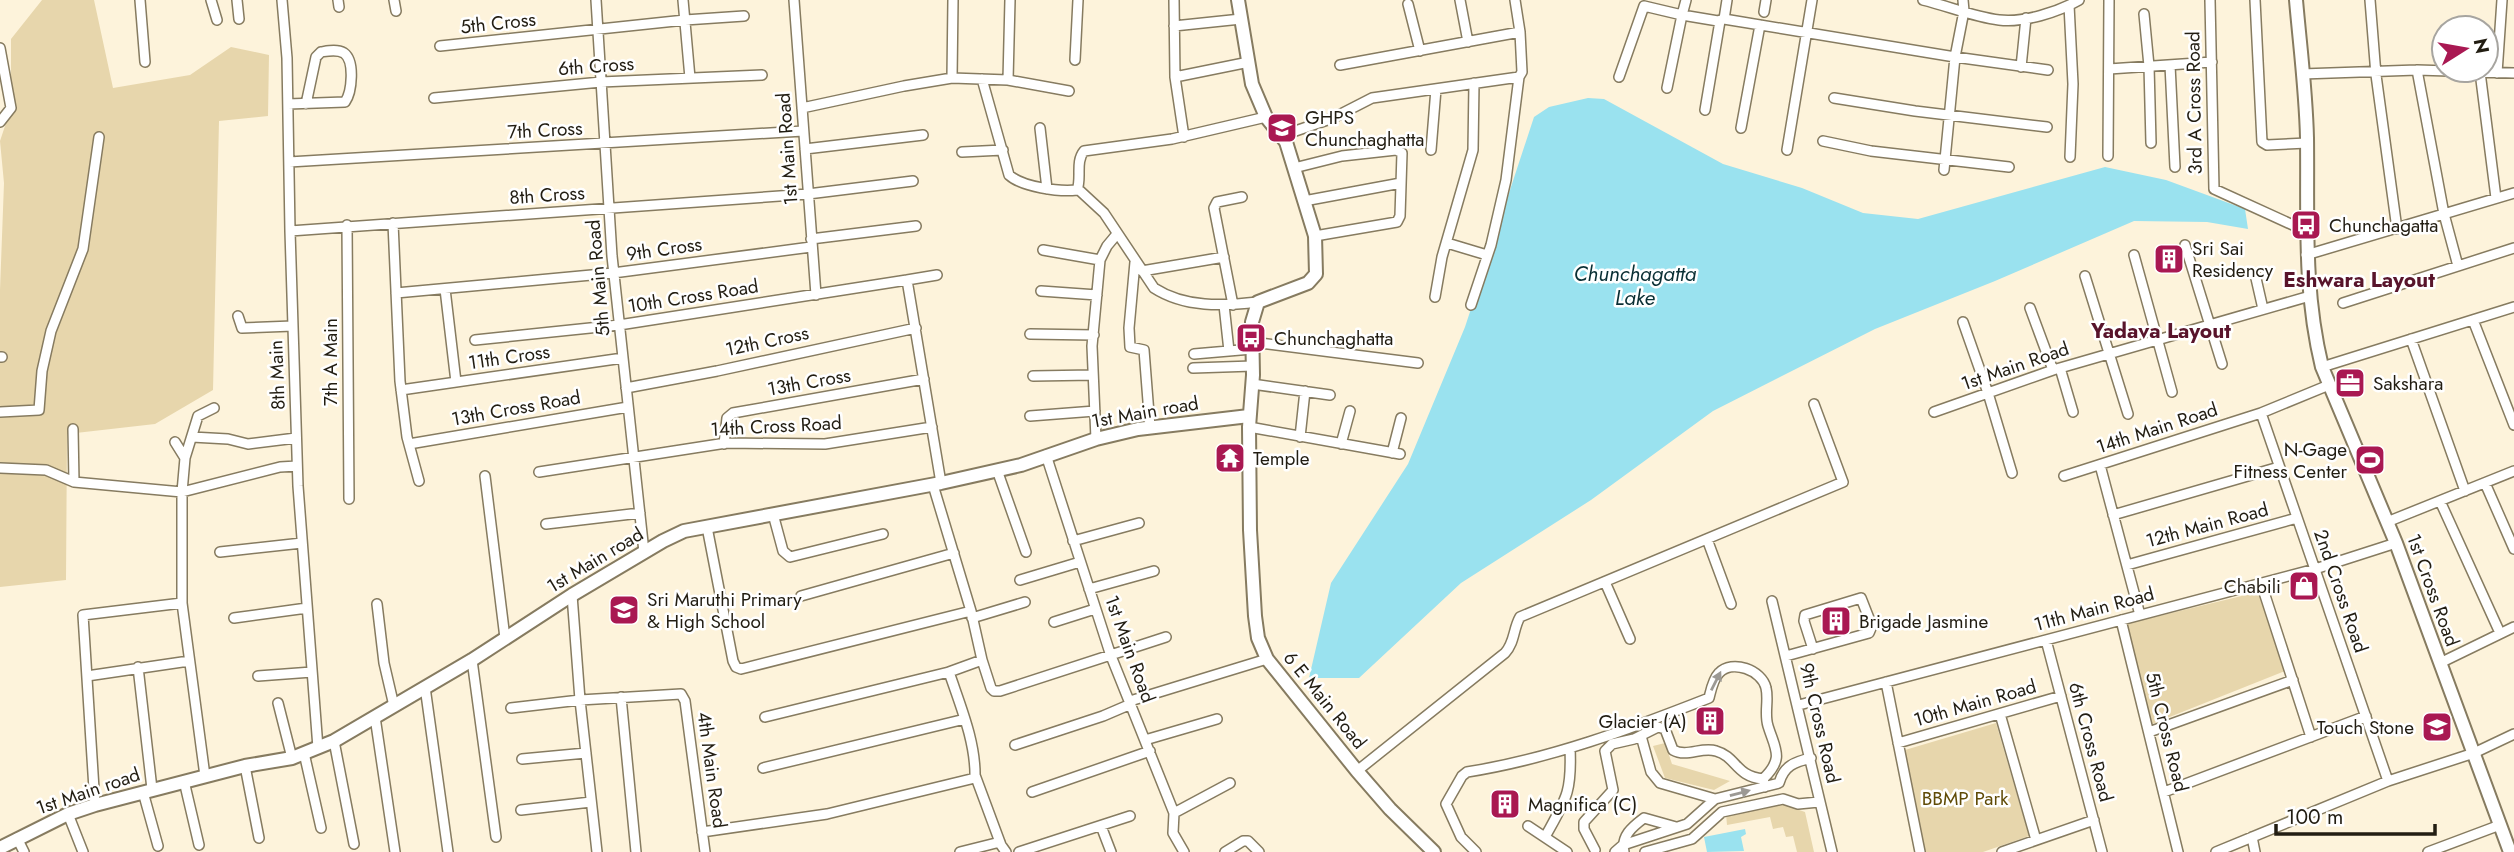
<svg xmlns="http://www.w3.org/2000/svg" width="2514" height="852" viewBox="0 0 2514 852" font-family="Jost,sans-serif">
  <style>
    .green { fill: #e7d6ac }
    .water { fill: #9ae2ef }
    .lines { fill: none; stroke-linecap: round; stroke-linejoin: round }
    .street-casing { stroke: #867b60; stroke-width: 12 }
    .secondary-casing { stroke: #867b60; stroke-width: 16 }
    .street { stroke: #fff; stroke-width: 9 }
    .secondary { stroke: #fff; stroke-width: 12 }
    .oneway { fill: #9c9994 }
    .labels { text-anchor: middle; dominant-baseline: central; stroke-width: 5; stroke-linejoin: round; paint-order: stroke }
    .street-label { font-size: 19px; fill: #221d12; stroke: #fff }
    .poi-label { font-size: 19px; fill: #221d12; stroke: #fff; text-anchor: start }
    .park-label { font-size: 19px; fill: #604b07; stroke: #fff }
    .water-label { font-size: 21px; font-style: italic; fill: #0a2f34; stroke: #fff }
    .neighbourhood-label { font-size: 21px; font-weight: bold; fill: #58142b; stroke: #fff }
  </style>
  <rect width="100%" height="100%" fill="#fdf3db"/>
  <!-- green -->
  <path class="green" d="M42 0H94L113 88 190 75 231 47 269 55 268 116 219 121 213 390 155 424 67 434 66 580 0 587V290L4 183 0 141 11 108V39Z
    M2258 592 2285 671 2152 724 2126 624Z
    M1996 723 2029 836 1983 852H1923L1905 750Z
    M1665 743 1672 764 1730 781 1714 790 1665 778 1653 746Z
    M1779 803 1805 812 1814 852H1797L1793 836 1786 837 1783 827 1773 829 1770 817 1727 825 1726 814Z"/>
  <!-- water -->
  <path class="water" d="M1588 98 1604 99 1723 164 1802 188 1863 213 1918 219 2105 167 2166 180 2245 209 2248 229 2207 222 2134 221 1995 281 1875 329 1713 411 1591 500 1461 583 1359 678H1309L1331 583 1408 464 1465 327 1534 117 1549 107Z
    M1745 829 1746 834 1741 837 1744 851 1707 852 1704 837Z"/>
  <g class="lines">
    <!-- street casing -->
    <g class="street-casing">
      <path id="street" d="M140 0 145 62
        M211 0 217 20
        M237 0 239 19
        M282 0 287 58 290 231 298 486 318 748
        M338 0 339 7
        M394 0 396 11
        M596 0 612 256 644 552
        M683 0 690 78
        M794 0 816 295
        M1174 0 1175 77 1184 137
        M1460 0 1468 42
        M1686 0 1682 15 1718 21 1724 19 1727 0
        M1923 0C1948 6 1974 17 1999 20 2024 23 2058 12 2079 0
        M2210 0 2214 189 2306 231
        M2255 0 2262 142 2267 145 2307 143
        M2370 0 2376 75 2397 229
        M1408 4 1420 51
        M2069 5 2073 84 2070 157
        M1764 12 1766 0
        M2144 14 2149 66 2151 143
        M1724 19 1955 57 2048 70
        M1174 26 1241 19
        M440 46 685 20 744 16
        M0 48 11 108 0 122
        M1075 60 1078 0
        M1340 65 1520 32
        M2170 65 2175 167
        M2021 67 2026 18
        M2109 69 2212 62
        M2417 70 2444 214 2458 266
        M2480 72 2496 198
        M2497 73 2502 0
        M2302 74 2417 70 2514 73
        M1175 77 1249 62
        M1619 77 1644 6 1682 15 1667 88
        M952 78 953 0
        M982 79 1009 175C1022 187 1059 192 1077 190 1082 178 1075 162 1084 151L1172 139 1266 117
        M1008 80 1069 91
        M434 98 601 82 762 75
        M1834 98 1915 111 2047 127
        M288 104 345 102C352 92 355 61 344 53 337 49 328 51 321 52L316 57 306 104
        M802 108 904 86 952 78 1008 80 1010 0
        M1705 110 1720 21
        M1040 128 1047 189
        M1741 128 1760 25
        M1281 136 1333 118 1372 98 1519 77 1522 72 1520 32 1515 0
        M1823 141 1871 151 2009 167
        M805 149 923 135
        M1431 150 1436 89
        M1787 150 1812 0
        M962 152 1003 150
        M2108 156 2109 0
        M289 162 803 131
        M1294 168 1342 156 1396 150 1402 153 1400 216 1397 222 1315 236
        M1944 170 1955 57 1964 11 1963 0
        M1078 189 1104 213 1154 288C1185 308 1223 306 1258 302
        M1304 201 1401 183
        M393 223 400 381 407 437 419 481
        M347 225 349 499
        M290 231 808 194 913 181
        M811 239 916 226
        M1447 243 1487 255
        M2185 245 2222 364
        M1043 250 1100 260
        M2134 255 2172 392
        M2306 255 2514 193
        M1135 262 1129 328 1130 347 1144 350 1150 427
        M1142 271 1224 257
        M2255 274 2263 309
        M2085 276 2128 414
        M907 280 937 275
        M445 289 456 382
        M1041 291 1097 295
        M396 293 613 273 811 247
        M1435 297 1442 257 1473 150 1474 83
        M2343 303 2514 248
        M1224 305 1229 351
        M1233 305 1214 208 1217 202 1242 197
        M1471 305 1491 245 1506 180 1519 77
        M2030 308 2053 370
        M238 316 242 328 293 326
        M2473 320 2514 425
        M1963 322 1988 393 2012 473
        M1030 334 1094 335
        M2411 339 2465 491
        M475 340 619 325 907 280 941 483
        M1252 342 1418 363
        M1194 354 1252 349
        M0 357H2
        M2322 367 2514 307
        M1193 368 1253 366
        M2060 368 2073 412
        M1033 376 1093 375
        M1252 384 1330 395
        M626 388 717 371 916 328
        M401 390 623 358
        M0 412 39 410 42 371 51 331 83 249 99 137
        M1934 412 2053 370 2310 296
        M2261 413 2388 781
        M1030 416 1095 411
        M1249 427 1400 454
        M73 429 74 482
        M192 437 228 439 248 444 296 438
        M1300 437 1305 391
        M1096 439 1092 346 1100 260 1107 246 1117 234
        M175 442 185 458 182 492V603L205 776
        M409 444 628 407
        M724 444 727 418 733 413 924 379
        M1341 444 1350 411
        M1392 453 1401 418
        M1046 455 1111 656 1174 813 1173 833 1184 852
        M185 458 198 416 214 408
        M2100 465 2140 615
        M0 468 46 470 74 482 182 492 280 467 297 466
        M997 470 1026 552
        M539 472 726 443 825 444 932 427
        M485 476 505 638
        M2064 476 2261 413 2329 385
        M2485 483 2514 549
        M2440 501 2500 633
        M773 514 783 551 790 557 883 534
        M2113 515 2279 467
        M2387 522 2514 471
        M546 524 640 513
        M707 527 733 661 736 667 741 669 971 611
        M1707 539 1731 604
        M1073 541 1139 523
        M220 552 302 543
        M2127 565 2297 518
        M1020 580 1080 562
        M1605 582 1630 639
        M2261 583 2311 737
        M1089 589 1154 571
        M572 595 580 700 597 852
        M801 596 954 553
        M1772 601 1832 852
        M377 604 384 663 394 706
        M234 618 307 608
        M972 618 1025 602
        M2121 620 2178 852
        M1054 622 1095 609
        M2046 640 2102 852
        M1786 656 1869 633 1872 626 1861 598 1805 615 1804 621 1813 649
        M472 660 496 837
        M982 660 991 688 994 691H1000L1166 637
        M2440 663 2514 627
        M138 667 152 789
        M87 676 189 661
        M258 676 312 672
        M1886 682 1920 852
        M425 687 448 852
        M621 697 636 852
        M1130 701 1267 659
        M278 703 292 758
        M1799 705 2315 569 2396 543
        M511 708 580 700 681 694 685 701 705 852
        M2000 714 2036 840
        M375 717 395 852
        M765 717 949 672
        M2149 732 2293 680
        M1641 736 1651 772 1660 783 1715 799
        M1145 740 1217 719
        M334 741 354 844
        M1898 743 2061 696
        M1015 745 1103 716 1131 704
        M304 753 321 828
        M522 759 586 753
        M245 766 259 838
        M763 768 965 719
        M1357 771 1505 653C1515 642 1513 629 1520 617L1843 482 1814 404
        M975 775 1001 845 1006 852
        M184 781 199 845
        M143 792 158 846
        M1032 792 1150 751
        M2164 792 2366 716
        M95 805 83 615 182 603
        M521 810 591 802
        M1174 813 1230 783
        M68 814 83 852
        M1101 826 1111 852
        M1528 826 1567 852
        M702 832 827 814 975 778C976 742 960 705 949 672L982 660 971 611 933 485
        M1545 837C1566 799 1572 793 1570 748
        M2252 837 2255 852
        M17 838 24 852
        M1595 850 1584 829V822L1613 790 1605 751 1612 744 1634 739 1658 727 1665 729 1673 750C1687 758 1702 746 1716 751 1737 757 1735 776 1763 779
        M960 852 1000 842
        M1019 852 1130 816
        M1225 852 1243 841H1248L1259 852
        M1476 852 1461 837 1446 804 1462 776 1467 772C1550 759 1630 729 1709 698 1711 690 1713 679 1719 673 1732 659 1762 670 1766 688 1769 700 1764 714 1768 726 1775 749 1785 758 1763 779L1765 787
        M1615 852 1623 845 1687 824 1715 799 1779 783C1784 766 1794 762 1811 758
        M1624 852C1621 836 1632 827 1644 818L1676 827
        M1645 852 1692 839 1722 812 1783 799 1798 804 1819 802
        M2002 852 2094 820
        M2216 852 2388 781 2474 753 2514 734
        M2428 852 2500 825"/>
    </g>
    <!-- secondary casing -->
    <g class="secondary-casing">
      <path id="secondary" d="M1238 0 1252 84 1266 117 1286 142 1315 236 1316 274 1308 283 1258 302 1252 322 1253 375 1249 427 1250 530 1255 616 1258 638 1267 659 1357 771 1390 809 1434 852
        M2296 0C2300 46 2306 92 2307 138 2308 217 2303 289 2322 367L2396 543 2510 852
        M0 848 68 814 95 805 245 766 292 758 334 741 472 660 572 595 663 541 684 531 941 483 1021 465 1096 439 1138 429 1249 416"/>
    </g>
    <!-- street -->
    <use href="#street" class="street"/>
    <!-- secondary -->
    <use href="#secondary" class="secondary"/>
  </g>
  <!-- one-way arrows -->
  <defs><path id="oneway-solid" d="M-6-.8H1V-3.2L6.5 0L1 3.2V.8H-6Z" transform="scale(1.75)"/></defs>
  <g class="oneway">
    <use href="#oneway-solid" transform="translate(1716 681) rotate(-63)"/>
    <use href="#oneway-solid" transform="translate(1740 793) rotate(-15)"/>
  </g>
  <!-- icons -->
  <defs>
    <g id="school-square" transform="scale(1.575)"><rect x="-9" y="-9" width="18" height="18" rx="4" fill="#a91852" stroke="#fff"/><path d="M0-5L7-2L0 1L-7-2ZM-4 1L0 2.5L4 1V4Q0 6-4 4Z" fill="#fff"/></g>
    <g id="bus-square" transform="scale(1.575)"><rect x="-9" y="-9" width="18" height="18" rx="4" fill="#a91852" stroke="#fff"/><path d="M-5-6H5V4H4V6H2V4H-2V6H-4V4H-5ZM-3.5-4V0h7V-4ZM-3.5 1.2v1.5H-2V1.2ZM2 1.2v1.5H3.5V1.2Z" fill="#fff"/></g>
    <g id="building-square" transform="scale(1.575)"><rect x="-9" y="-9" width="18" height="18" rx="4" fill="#a91852" stroke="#fff"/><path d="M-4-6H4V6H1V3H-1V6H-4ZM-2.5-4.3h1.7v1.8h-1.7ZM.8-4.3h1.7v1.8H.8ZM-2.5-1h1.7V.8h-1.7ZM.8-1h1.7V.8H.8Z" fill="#fff"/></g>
    <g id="office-square" transform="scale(1.575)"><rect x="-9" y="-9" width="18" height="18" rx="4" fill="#a91852" stroke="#fff"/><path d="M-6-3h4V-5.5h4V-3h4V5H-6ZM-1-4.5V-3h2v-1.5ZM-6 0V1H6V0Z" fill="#fff"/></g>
    <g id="temple-square" transform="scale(1.575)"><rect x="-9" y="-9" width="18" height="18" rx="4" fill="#a91852" stroke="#fff"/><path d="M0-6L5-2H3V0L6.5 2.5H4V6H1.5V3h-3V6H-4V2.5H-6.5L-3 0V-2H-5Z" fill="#fff"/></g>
    <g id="stadium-square" transform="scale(1.575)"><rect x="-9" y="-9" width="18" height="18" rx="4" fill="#a91852" stroke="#fff"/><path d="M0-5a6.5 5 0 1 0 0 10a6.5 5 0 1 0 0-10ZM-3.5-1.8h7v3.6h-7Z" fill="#fff"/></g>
    <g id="shop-square" transform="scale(1.575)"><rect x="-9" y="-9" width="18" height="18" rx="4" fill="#a91852" stroke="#fff"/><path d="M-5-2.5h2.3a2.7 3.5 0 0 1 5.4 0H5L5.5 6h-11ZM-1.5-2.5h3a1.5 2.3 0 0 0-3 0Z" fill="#fff"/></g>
  </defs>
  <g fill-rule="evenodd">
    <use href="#school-square" x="1282" y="128"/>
    <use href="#bus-square" x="2306" y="225"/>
    <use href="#building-square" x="2169" y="259"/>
    <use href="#bus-square" x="1251" y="338"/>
    <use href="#office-square" x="2350" y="383"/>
    <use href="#temple-square" x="1230" y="458"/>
    <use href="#stadium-square" x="2370" y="460"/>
    <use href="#shop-square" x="2304" y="586"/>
    <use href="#school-square" x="624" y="610"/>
    <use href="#building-square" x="1836" y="621"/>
    <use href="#building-square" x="1710" y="721"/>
    <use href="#school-square" x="2437" y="727"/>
    <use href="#building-square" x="1505" y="804"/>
  </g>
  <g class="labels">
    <!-- street labels -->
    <g class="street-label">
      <text transform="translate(498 23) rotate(-6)">5th Cross</text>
      <text transform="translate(596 66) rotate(-4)">6th Cross</text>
      <text transform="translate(2194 103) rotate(-91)">3rd A Cross Road</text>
      <text transform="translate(545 130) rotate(-3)">7th Cross</text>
      <text transform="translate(787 149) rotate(-94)">1st Main Road</text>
      <text transform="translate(547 195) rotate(-4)">8th Cross</text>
      <text transform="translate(664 249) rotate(-8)">9th Cross</text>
      <text transform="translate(598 278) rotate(-95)">5th Main Road</text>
      <text transform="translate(693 296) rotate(-9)">10th Cross Road</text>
      <text transform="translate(767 341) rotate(-12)">12th Cross</text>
      <text transform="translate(509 357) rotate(-8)">11th Cross</text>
      <text transform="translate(330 362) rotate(-90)">7th A Main</text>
      <text transform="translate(2015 366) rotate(-19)">1st Main Road</text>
      <text transform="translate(277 375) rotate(-92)">8th Main</text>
      <text transform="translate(809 382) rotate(-10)">13th Cross</text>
      <text transform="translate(516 408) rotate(-10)">13th Cross Road</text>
      <text transform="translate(1145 412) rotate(-10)">1st Main road</text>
      <text transform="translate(776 426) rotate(-3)">14th Cross Road</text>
      <text transform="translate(2157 428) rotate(-18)">14th Main Road</text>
      <text transform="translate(2207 525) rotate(-15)">12th Main Road</text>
      <text transform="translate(595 560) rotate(-31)">1st Main road</text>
      <text transform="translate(2433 590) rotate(70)">1st Cross Road</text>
      <text transform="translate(2341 591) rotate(71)">2nd Cross Road</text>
      <text transform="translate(2094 609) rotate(-15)">11th Main Road</text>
      <text transform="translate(1130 649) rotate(70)">1st Main Road</text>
      <text transform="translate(1325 700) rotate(51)">6 E Main Road</text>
      <text transform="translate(1975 703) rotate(-16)">10th Main Road</text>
      <text transform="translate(1820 723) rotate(77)">9th Cross Road</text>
      <text transform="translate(2167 732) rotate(76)">5th Cross Road</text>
      <text transform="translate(2091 742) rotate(75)">6th Cross Road</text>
      <text transform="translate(712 770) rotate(82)">4th Main Road</text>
      <text transform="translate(88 791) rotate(-19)">1st Main road</text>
    </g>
    <!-- poi labels -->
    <g class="poi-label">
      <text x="1305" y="117">GHPS<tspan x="1305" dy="22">Chunchaghatta</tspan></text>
      <text x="2329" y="225">Chunchagatta</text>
      <text x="2192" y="248">Sri Sai<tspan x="2192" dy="22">Residency</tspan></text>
      <text x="1274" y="338">Chunchaghatta</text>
      <text x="2373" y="383">Sakshara</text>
      <text x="2347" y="449" text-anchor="end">N-Gage<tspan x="2347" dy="22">Fitness Center</tspan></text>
      <text x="1253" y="458">Temple</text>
      <text x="2281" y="586" text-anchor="end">Chabili</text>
      <text x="647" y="599">Sri Maruthi Primary<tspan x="647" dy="22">&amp; High School</tspan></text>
      <text x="1859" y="621">Brigade Jasmine</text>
      <text x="1687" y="721" text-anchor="end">Glacier (A)</text>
      <text x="2414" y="727" text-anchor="end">Touch Stone</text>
      <text x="1528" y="804">Magnifica (C)</text>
    </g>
    <!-- park labels -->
    <g class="park-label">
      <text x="1965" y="798">BBMP Park</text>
    </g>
    <!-- water labels -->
    <g class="water-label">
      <text x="1635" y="274">Chunchagatta<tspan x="1635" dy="24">Lake</tspan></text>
    </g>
    <!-- neighbourhood labels -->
    <g class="neighbourhood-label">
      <text x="2359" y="280">Eshwara Layout</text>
      <text x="2161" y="331">Yadava Layout</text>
    </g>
  </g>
  <!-- north arrow -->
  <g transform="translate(2465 49) rotate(79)"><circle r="33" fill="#ffffff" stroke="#a7a5a0" stroke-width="2"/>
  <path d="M0-5L12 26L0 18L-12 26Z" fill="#a91852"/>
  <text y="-10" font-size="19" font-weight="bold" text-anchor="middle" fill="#221d12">N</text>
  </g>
  <!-- scale -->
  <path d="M2276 824v10h159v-10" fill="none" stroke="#221d12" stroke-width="3.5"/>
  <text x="2286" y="824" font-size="21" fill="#221d12" stroke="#ffffff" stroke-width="5" paint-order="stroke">100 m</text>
</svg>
